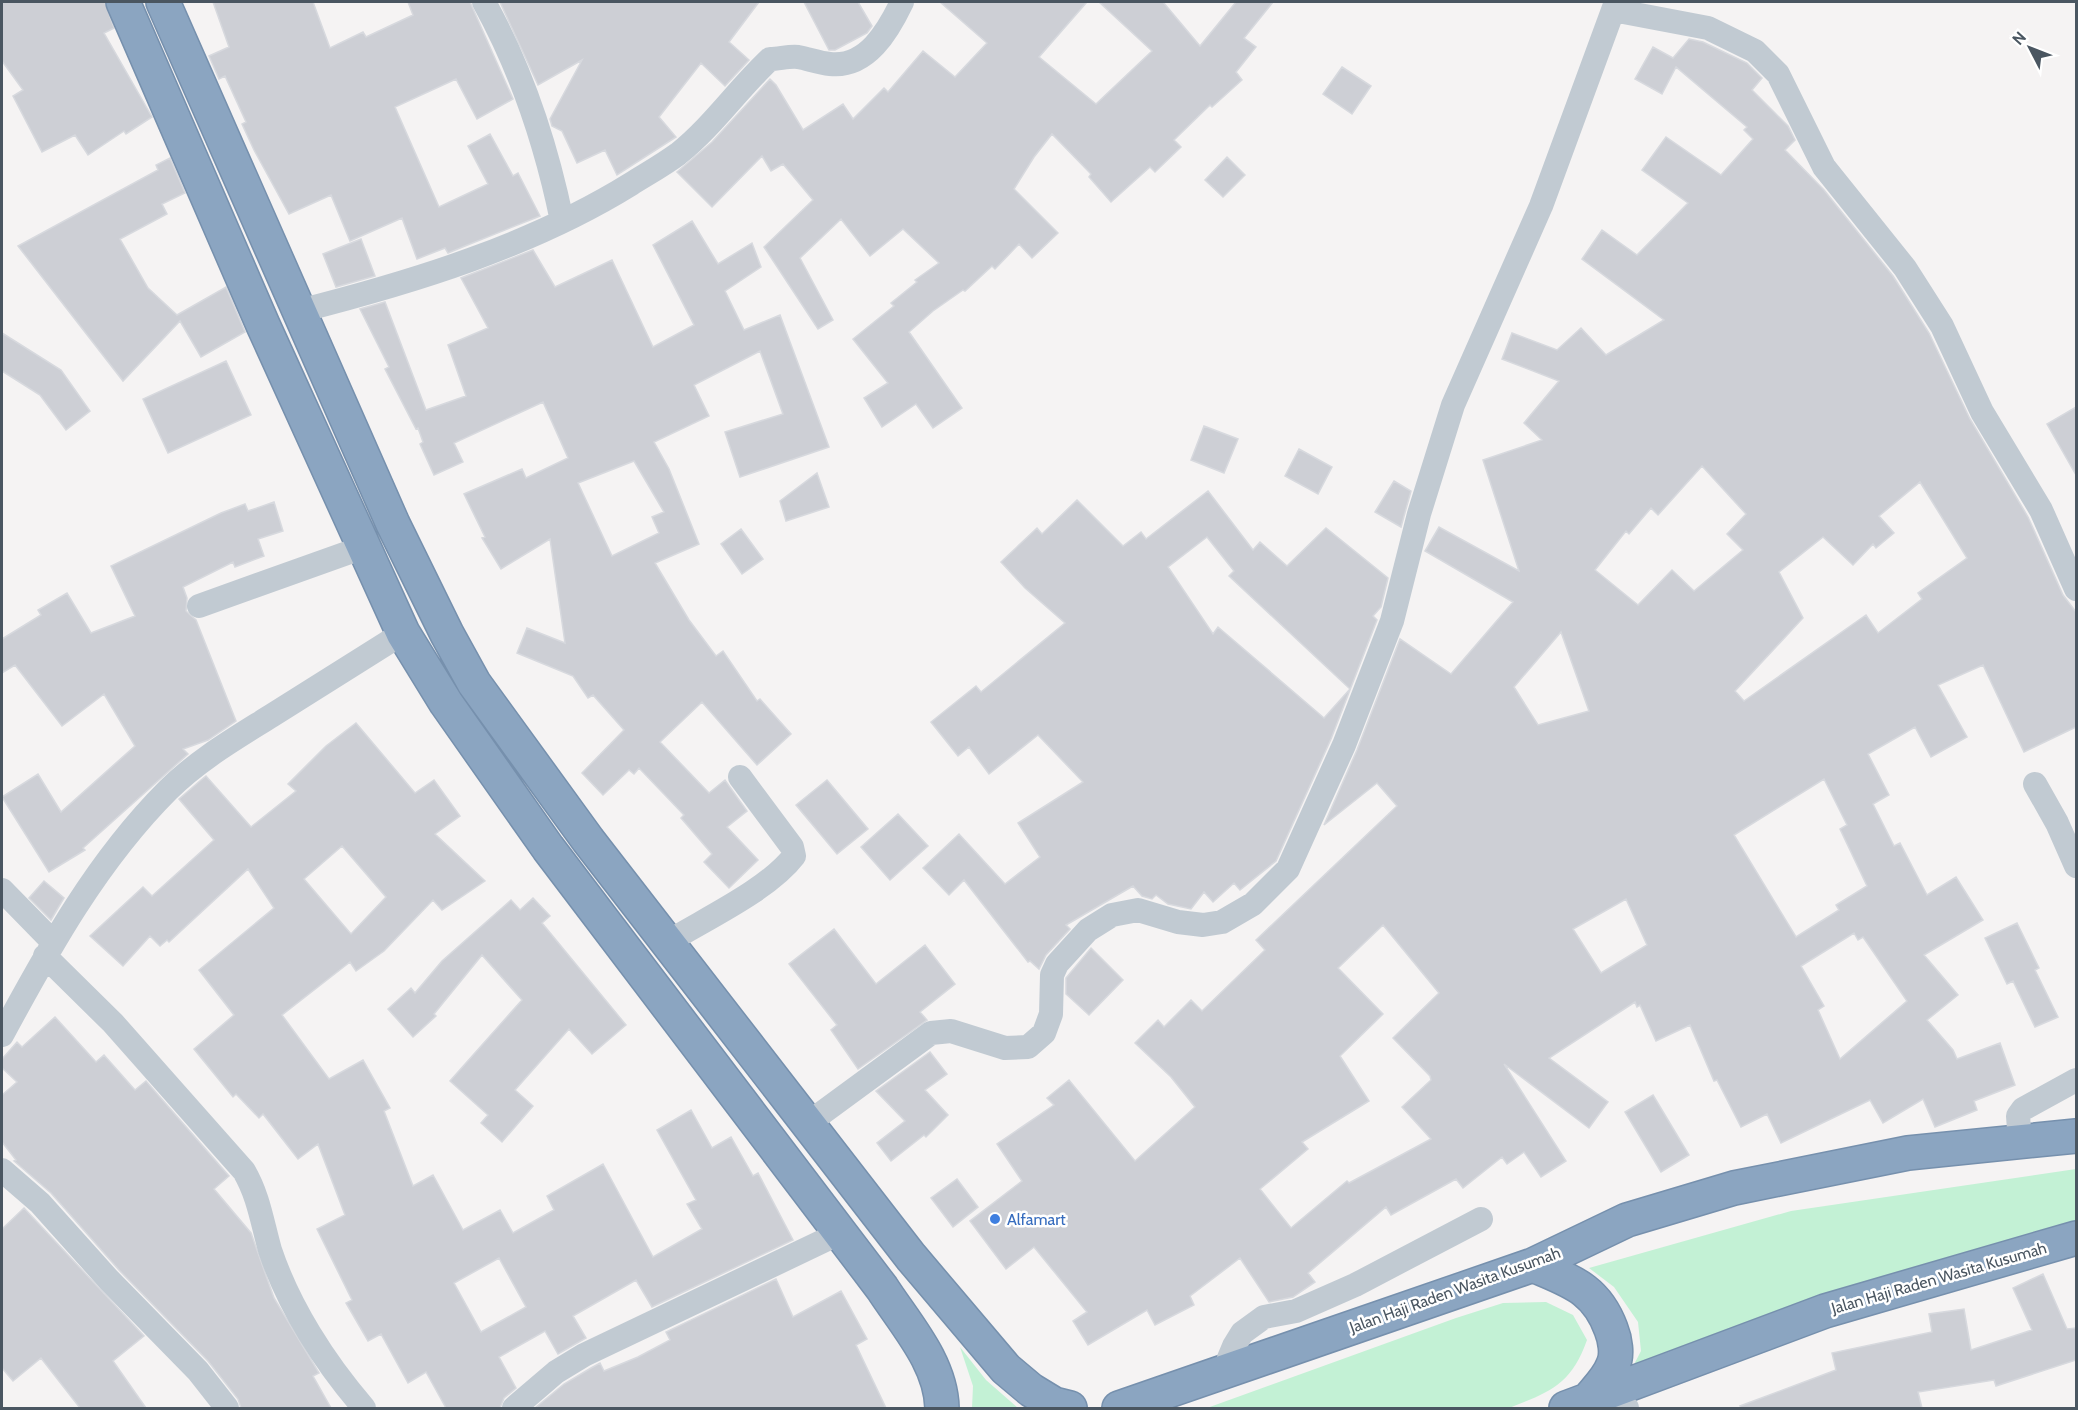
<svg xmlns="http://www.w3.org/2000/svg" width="2078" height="1410" viewBox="0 0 2078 1410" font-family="Cabin,sans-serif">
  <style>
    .green { fill: #c3f1d5 }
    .building { fill: #cdcfd5; stroke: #d7d9de; stroke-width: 1.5; fill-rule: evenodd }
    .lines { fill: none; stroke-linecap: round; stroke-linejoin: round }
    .highway-casing { stroke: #7690ad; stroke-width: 36 }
    .street { stroke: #c1cad2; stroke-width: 24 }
    .highway { stroke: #8ba5c1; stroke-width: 33 }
    .shop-dot { fill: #3f7fe0; stroke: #fff; stroke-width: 2 }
    .labels { text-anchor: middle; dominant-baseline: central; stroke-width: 5; stroke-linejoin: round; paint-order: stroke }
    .shop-label { font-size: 16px; fill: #366cbe; stroke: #fff; text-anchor: start }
    .street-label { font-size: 16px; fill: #4a5661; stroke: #fff }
  </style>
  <rect width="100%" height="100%" fill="#f5f3f3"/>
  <!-- green -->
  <path class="green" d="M2076 1169V1227L1627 1378 1641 1351 1638 1322 1614 1287 1589 1268 1791 1211Z
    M1546 1302 1573 1315 1587 1340C1571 1385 1550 1392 1509 1408H1207L1456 1318 1503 1303Z
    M960 1347 986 1380 1018 1408H972L973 1386Z"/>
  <!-- building -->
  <path class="building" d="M2 2H105L114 28 104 33 152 117 126 134 124 131 88 155 75 135 42 152 13 96 23 90 2 61Z
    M213 2H313L330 48 363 32 366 37 413 15 408 2H470L513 99 477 119 456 79 395 107 439 207 488 184 468 146 490 134 513 176 518 173 540 216 465 246 448 253 445 248 417 259 402 218 350 241 331 195 289 214 254 150 242 124 246 122 225 76 219 79 209 56 229 47Z
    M500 2H759L729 42 749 60 725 86 701 63 659 117 676 137 617 175 605 150 577 163 562 131 552 126 550 119 582 60 538 85Z
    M804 2H858L872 26 867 33 835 50H829Z
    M940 2H1087L1039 57 1096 104 1152 51 1099 2H1163L1200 46 1236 2H1273L1244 38 1256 47 1236 72 1242 80 1212 107 1210 105 1174 140 1181 147 1155 172 1150 167 1111 202 1089 177 1091 174 1052 134 1034 157 1014 189 1058 233 1032 258 1019 244 995 269 992 266 965 291 963 290 933 311 909 332 962 408 933 428 916 404 882 427 864 398 888 383 853 339 894 306 891 303 917 282 915 280 939 263 903 229 870 256 841 219 800 258 833 320 818 329 764 247 813 200 783 164 771 171 762 156 712 207 677 172 712 142 770 79 776 85 803 130 843 104 853 119 884 88 888 92 923 51 955 77 987 43Z
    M1689 39 1703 42 1747 63 1762 78 1752 90 1788 126 1795 140 1785 150 1824 190 1893 276 1929 333 1970 419 2028 517 2063 595 2076 612V727L2024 752 1983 665 1938 685 1967 737 1931 757 1915 727 1868 754 1889 795 1873 804 1894 846 1900 843 1927 895 1956 877 1983 920 1924 955 1958 995 1927 1020 1953 1050 1957 1059 2000 1043 2015 1085 1974 1101 1977 1110 1935 1127 1923 1099 1883 1123 1870 1100 1781 1143 1767 1114 1741 1127 1717 1080 1714 1081 1690 1025 1656 1041 1640 1005 1637 1007 1635 1002 1549 1058 1608 1102 1589 1128 1504 1064 1566 1161 1541 1177 1524 1152 1507 1164 1502 1157 1463 1188 1456 1179 1391 1215 1386 1207 1308 1273 1315 1282 1293 1297 1269 1302 1240 1258 1190 1296 1194 1305 1155 1325 1147 1310 1088 1345 1073 1321 1087 1312 1034 1247 1006 1269 970 1221 1022 1181 997 1144 1054 1105 1047 1098 1069 1080 1135 1161 1195 1107 1171 1077 1135 1043 1158 1020 1164 1027 1191 1000 1202 1011 1265 950 1256 940 1397 806 1377 783 1324 825 1357 750 1400 639 1451 674 1513 602 1425 551 1439 527 1519 571 1483 460 1542 440 1524 423 1559 381 1502 359 1512 333 1557 350 1581 328 1606 355 1664 320 1582 259 1602 230 1637 255 1688 203 1642 170 1666 137 1721 175 1753 139 1744 130 1747 127 1676 67 1662 94 1635 79 1653 47 1673 58ZM1702 466 1746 514 1727 534 1743 550 1694 591 1672 570 1638 605 1595 570 1626 531 1629 534 1651 508 1658 515ZM1920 482 1967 558 1918 593 1922 599 1878 633 1866 615 1744 701 1735 691 1803 618 1779 572 1823 537 1853 565 1873 544 1876 548 1894 533 1879 516ZM1561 632 1589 711 1538 725 1514 687ZM1824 779 1847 825 1840 829 1867 886 1836 905 1839 910 1796 937 1734 835ZM1626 899 1647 945 1601 973 1573 929ZM1383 925 1439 993 1393 1038 1430 1076 1431 1080 1402 1107 1431 1139 1349 1183 1347 1181 1291 1228 1260 1189 1308 1149 1302 1142 1369 1101 1340 1056 1383 1014 1338 968ZM1854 933 1858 940 1863 937 1907 1001 1840 1059 1818 1010 1824 1006 1801 966Z
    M1342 67 1371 86 1352 114 1323 94Z
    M1227 157 1245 175 1223 197 1205 180Z
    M170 158 185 193 162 204 167 214 120 239 148 288 177 315 226 287 245 332 201 357 180 321 123 381 18 246 158 170 156 165Z
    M692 221 718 264 752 243 761 267 725 291 744 330 780 315 829 447 740 477 725 432 783 414 760 351 694 385 709 416 654 442 669 469 699 544 655 563 689 620 716 656 723 651 757 701 760 699 791 734 757 765 702 702 660 742 709 793 725 780 747 811 727 827 758 860 729 888 704 862 712 854 681 818 684 815 639 768 634 774 629 770 603 795 582 773 624 730 593 695 588 698 573 676 517 653 527 628 565 643 550 539 501 569 482 538 485 537 464 494 522 469 526 478 568 458 543 402 454 443 463 462 434 475 420 444 423 442 418 428 416 429 385 369 389 367 360 309 385 302 426 410 466 396 448 345 488 328 461 278 533 250 555 287 612 260 653 347 694 325 653 245ZM634 461 664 512 652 517 659 533 612 556 578 483Z
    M361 239 375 276 336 287 323 254Z
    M2 333 61 370 90 411 66 430 40 395 2 371Z
    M226 361 251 415 168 453 143 399Z
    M2076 407V475L2047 424Z
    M1204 426 1238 439 1224 473 1191 460Z
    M1299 449 1332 467 1318 494 1285 476Z
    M817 473 829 507 786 521 780 501Z
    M1394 481 1411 491 1401 527 1375 512Z
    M1208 491 1253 550 1260 542 1287 566 1326 528 1388 578 1381 607 1373 616 1377 620 1331 739 1276 861 1240 890 1234 883 1213 902 1204 892 1191 909 1168 904 1156 895 1152 899 1142 896 1133 886 1066 925 1070 929 1046 955 1039 969 1030 961 1028 962 964 880 949 895 923 868 959 834 1005 884 1040 857 1018 823 1083 782 1038 735 989 774 969 747 958 756 931 722 976 686 981 692 1065 623 1025 588 1001 562 1037 528 1042 534 1077 500 1123 546 1141 532 1146 539ZM1207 537 1234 571 1229 576 1350 689 1324 718 1218 627 1213 634 1168 567Z
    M274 502 283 531 258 539 264 556 235 567 233 562 183 587 187 598 186 611 196 620 236 721 208 740 183 749 188 754 83 848 85 850 49 872 2 797 38 774 61 812 135 746 104 694 62 726 15 665 2 673V639L41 615 38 610 67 593 91 633 135 616 111 566 221 513 245 504 248 511Z
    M741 529 763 559 742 574 721 544Z
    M356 723 415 793 434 780 460 816 435 834 485 881 442 910 433 900 384 951 356 971 350 962 282 1015 329 1079 363 1060 390 1108 384 1111 413 1186 433 1175 463 1230 500 1210 513 1233 554 1210 547 1196 603 1164 653 1257 702 1229 687 1204 696 1200 657 1130 691 1110 712 1148 731 1137 753 1176 758 1173 793 1240 652 1307 636 1280 573 1316 586 1338 558 1354 545 1331 499 1357 516 1388 504 1398 500 1408H446L426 1372 408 1383 381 1334 368 1341 346 1303 352 1300 317 1229 345 1215 318 1144 298 1159 263 1114 259 1118 236 1094 233 1097 194 1049 234 1015 199 970 274 908 248 869 169 942 167 940 160 946 150 936 123 966 90 936 143 887 152 896 214 840 179 799 201 780 206 776 251 827 296 791 288 784 326 746ZM342 846 386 897 351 934 304 879ZM499 1258 526 1307 481 1332 454 1283Z
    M827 780 868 829 837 854 796 805Z
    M898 814 928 846 890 880 861 847Z
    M44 881 64 898 51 920 29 898Z
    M533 898 550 916 542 923 626 1025 592 1054 569 1029 515 1090 533 1106 502 1142 481 1123 488 1115 450 1081 522 1000 482 955 434 1014 436 1016 413 1037 388 1009 411 988 415 993 442 961 511 900 520 910Z
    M2017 923 2039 968 2035 970 2058 1017 2035 1027 2013 981 2007 984 1985 938Z
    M834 929 876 984 925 945 955 984 920 1012 927 1020 858 1069 831 1030 837 1025 789 964Z
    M1091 948 1123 980 1089 1015 1066 994V978Z
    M55 1017 96 1062 104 1055 135 1090 146 1081 229 1176 214 1189 251 1233 274 1298 319 1373 313 1376 331 1408H241L238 1399 208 1361 119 1270 51 1193 14 1161 16 1160 2 1142V1095L17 1082 2 1068V1059L17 1042 22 1047Z
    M930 1052 947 1074 925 1090 948 1115 926 1137 924 1135 891 1161 877 1143 905 1121 876 1091Z
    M1653 1095 1689 1155 1661 1172 1625 1112Z
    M957 1179 978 1207 953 1227 931 1198Z
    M24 1208 144 1336 113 1361 146 1408H80L41 1358 13 1381 2 1368V1229Z
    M2043 1274 2067 1329 2076 1328V1360L1996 1386 1994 1380 1918 1392 1922 1408H1741L1740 1406 1836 1370 1832 1353 1932 1332 1929 1314 1964 1309 1971 1350 2032 1330 2013 1288Z
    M776 1279 793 1317 841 1291 867 1339 856 1345 886 1408H535L564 1384 591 1368 600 1363 604 1371 638 1357 670 1340 666 1332Z"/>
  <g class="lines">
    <!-- highway casing -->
    <g class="highway-casing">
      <path id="highway" d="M123 2 263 325 403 633 446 703 548 848 882 1288C906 1325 941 1363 942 1408
        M163 2 393 524 447 634 474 683 588 840 911 1257 1006 1369 1031 1390 1054 1404 1070 1408
        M1533 1265C1570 1281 1596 1288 1611 1329 1615 1339 1618 1355 1613 1365 1609 1377 1597 1389 1589 1399
        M1119 1408 1533 1265 1627 1220 1734 1188 1908 1153 2076 1136
        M1566 1408 1825 1311 2076 1238"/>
    </g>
    <!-- street -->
    <path class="street" d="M484 2C522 71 546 143 562 221
      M1613 10 1708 28 1755 51 1778 74 1824 167 1905 268 1942 326 1982 412 2041 510 2076 589
      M299 311C413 282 531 246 631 184 647 174 663 165 678 154 713 126 737 90 770 59 779 59 789 56 798 57 809 59 819 63 830 64 867 68 888 31 902 2
      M199 606 364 547
      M2035 784 2057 823 2076 866
      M2 890 53 942
      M668 942C705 919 768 890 794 856L792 847 740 777
      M45 956 113 1023 244 1171C259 1197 262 1222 270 1250 289 1307 325 1363 364 1408
      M2 1035C49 948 97 861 168 790 198 760 236 738 271 716 315 688 359 661 403 633
      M807 1124 931 1033 951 1031 1005 1048 1028 1047 1044 1033 1051 1014 1052 975 1057 964 1088 930 1112 915 1138 910 1178 922 1203 925 1222 922 1253 904 1288 869 1344 745 1392 621 1419 514 1453 405 1541 206 1616 2
      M2020 1142 2018 1116 2023 1109 2076 1080
      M2 1170 40 1203 109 1280 198 1371 227 1408
      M1230 1370 1229 1358 1234 1346 1242 1333 1264 1317 1296 1311 1355 1285 1481 1219
      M1608 1393 1627 1408
      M514 1408 556 1372 584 1355 840 1233"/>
    <!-- highway -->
    <use href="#highway" class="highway"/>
  </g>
  <!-- markers -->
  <circle class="shop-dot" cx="995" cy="1219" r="6"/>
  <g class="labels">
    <!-- shop labels -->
    <g class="shop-label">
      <text x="1007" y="1219">Alfamart</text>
    </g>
    <!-- street labels -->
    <g class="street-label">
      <text transform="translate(1939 1278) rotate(-16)">Jalan Haji Raden Wasita Kusumah</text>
      <text transform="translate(1455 1290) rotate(-20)">Jalan Haji Raden Wasita Kusumah</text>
    </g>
  </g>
  <!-- border -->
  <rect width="2078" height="1410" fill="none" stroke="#4a5661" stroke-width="6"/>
  <!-- north arrow -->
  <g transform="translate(2030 48) rotate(312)" stroke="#ffffff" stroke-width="4.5" paint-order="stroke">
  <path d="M0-4.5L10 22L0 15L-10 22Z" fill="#4a5661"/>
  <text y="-9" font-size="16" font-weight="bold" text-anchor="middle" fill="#4a5661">N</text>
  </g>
</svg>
